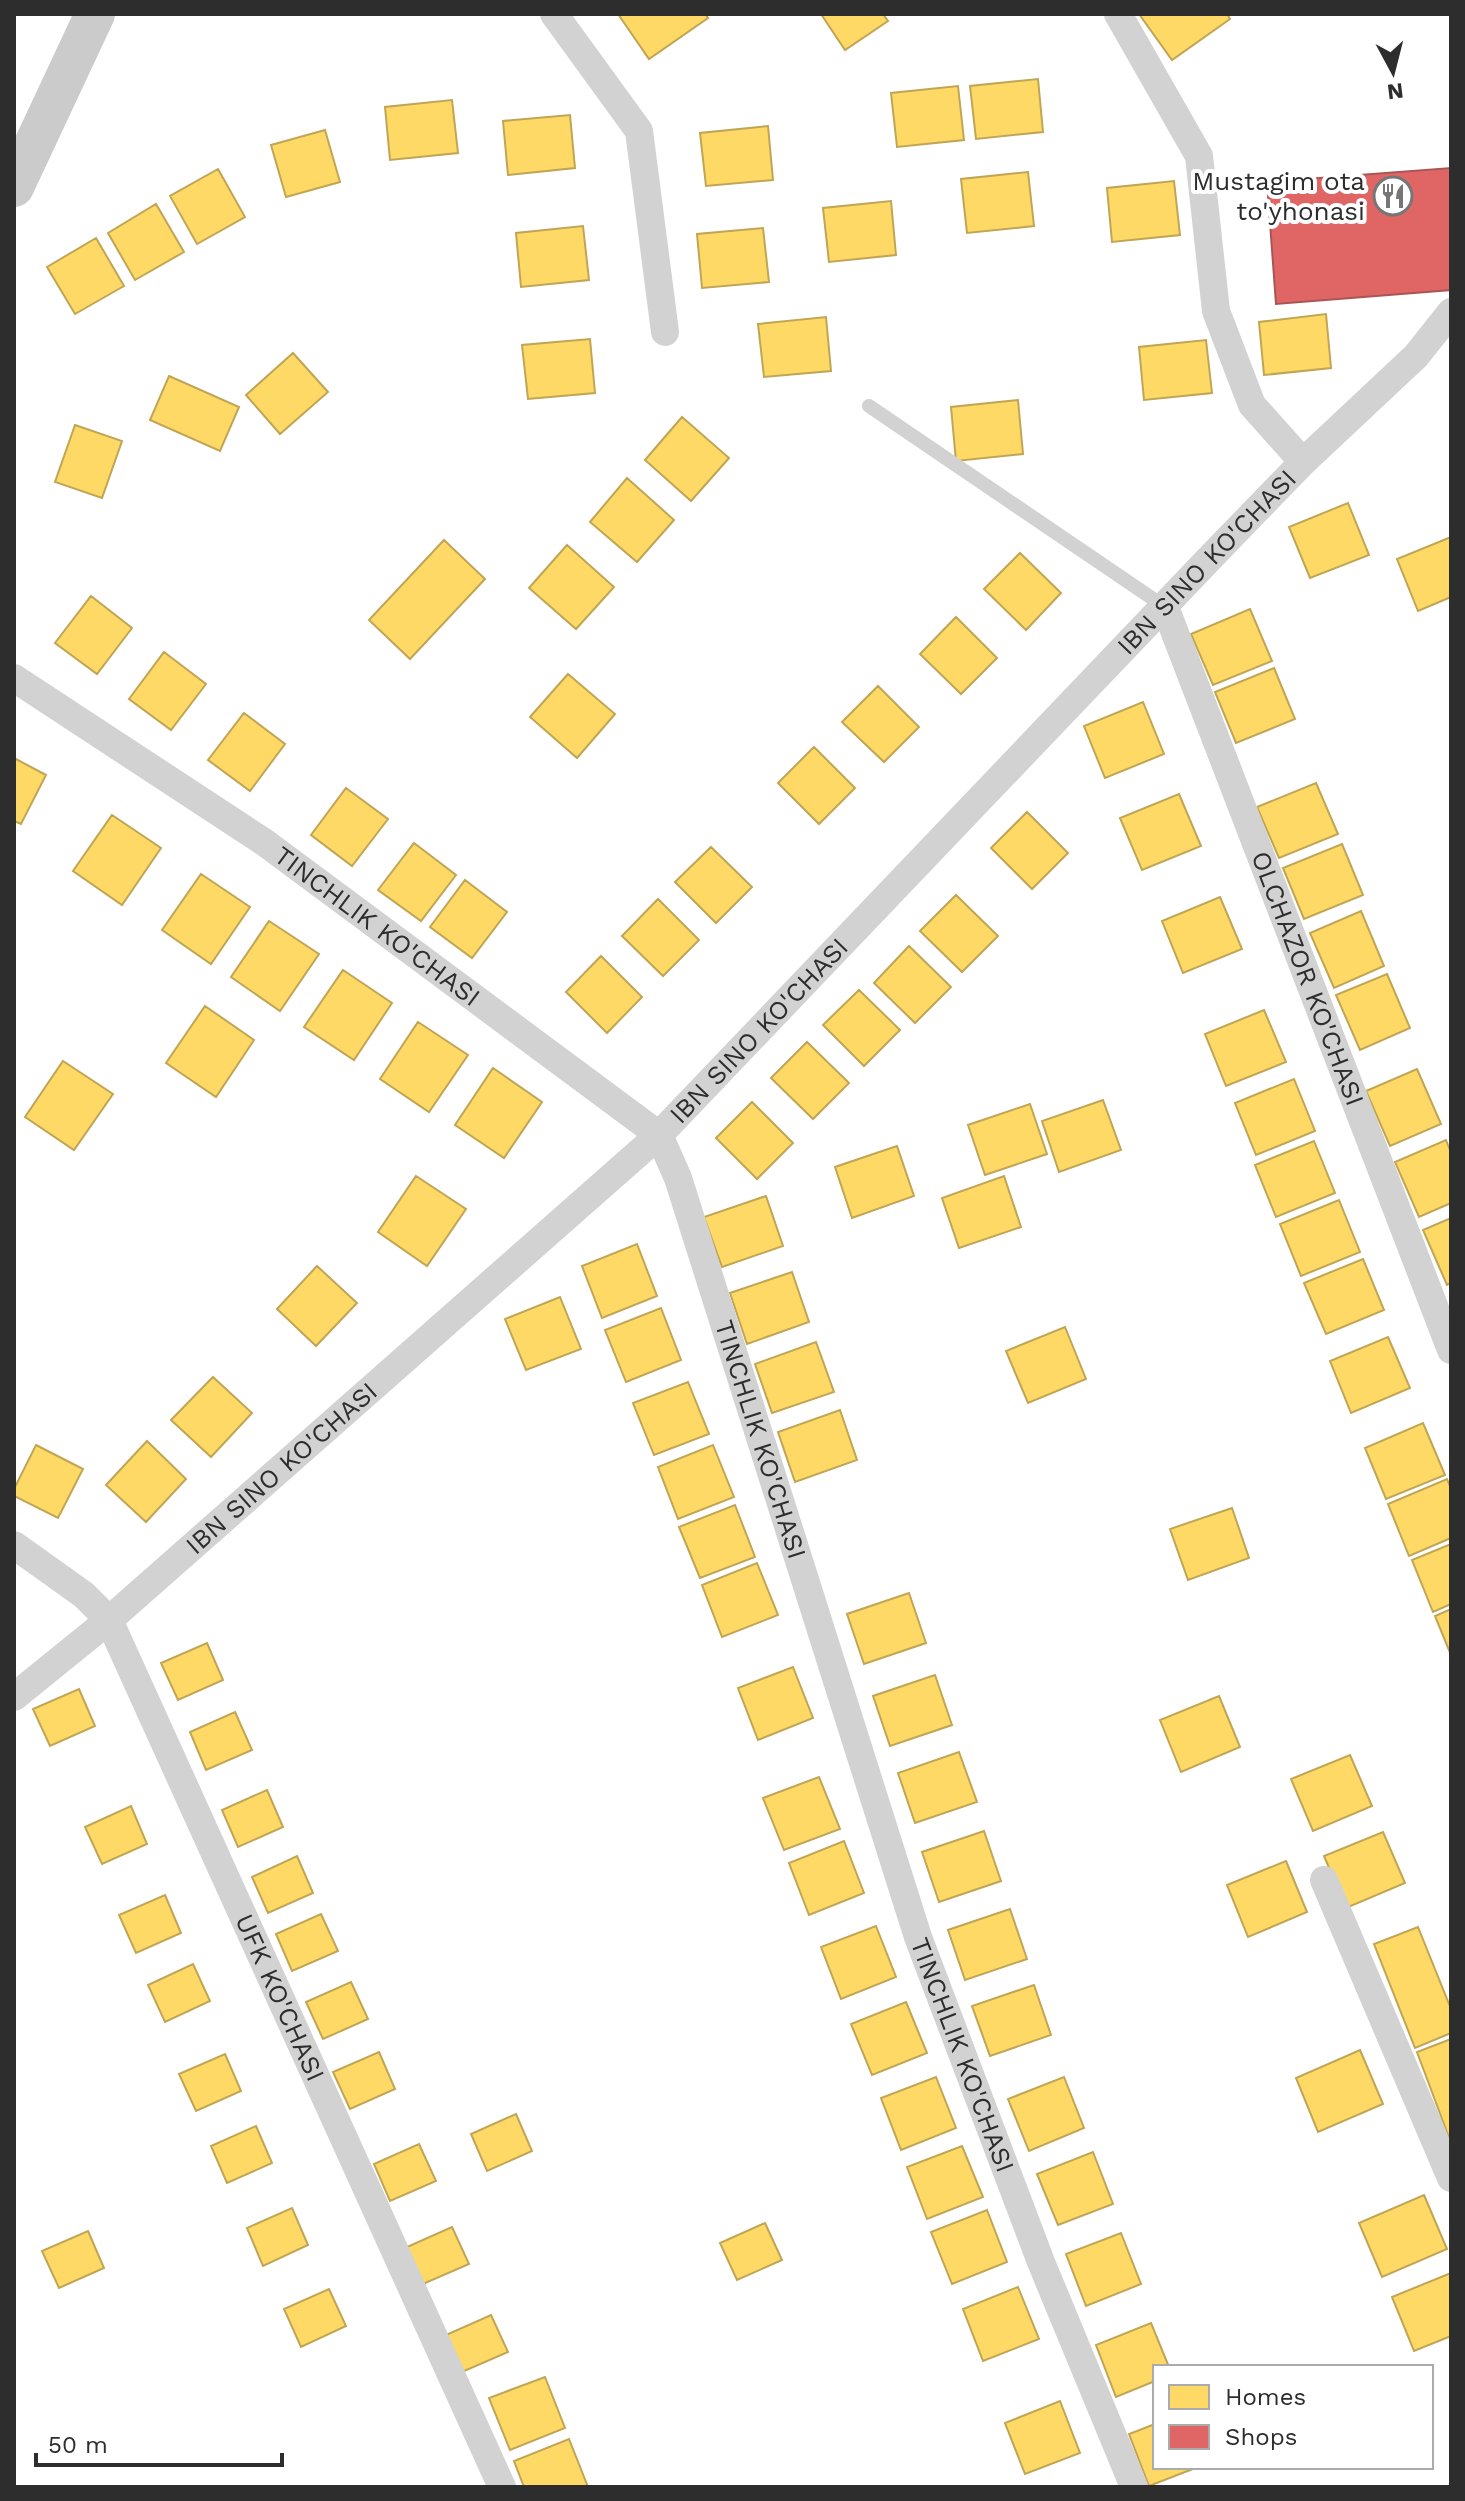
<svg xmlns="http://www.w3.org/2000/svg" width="1465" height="2501" viewBox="0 0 1465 2501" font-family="'Work Sans',sans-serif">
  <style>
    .homes { fill: #ffd966; stroke: #c0a555; stroke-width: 2 }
    .shops { fill: #e06666; stroke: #a55; stroke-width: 2 }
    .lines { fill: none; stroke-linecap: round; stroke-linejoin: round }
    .service { stroke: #d2d2d2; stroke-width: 14 }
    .minor { stroke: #d2d2d2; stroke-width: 28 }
    .secondary { stroke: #cbcbcb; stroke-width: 40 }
    .labels { text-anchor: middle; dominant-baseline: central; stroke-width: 8; stroke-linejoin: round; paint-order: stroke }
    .poi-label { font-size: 26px; fill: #2d2d2d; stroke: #fff; text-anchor: end }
    .street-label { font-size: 26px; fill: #2d2d2d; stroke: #fff }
  </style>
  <rect width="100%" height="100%" fill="#fff"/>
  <!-- homes -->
  <path class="homes" d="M618 14H705L708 18 649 59Z
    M821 14H883L888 21 845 50Z
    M1139 14H1227L1230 19 1172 60Z
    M1038 79 1043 132 976 139 970 86Z
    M958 86 964 140 897 147 891 93Z
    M452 100 458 153 390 160 385 107Z
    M570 115 575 168 508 175 503 121Z
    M768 126 773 180 706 186 700 133Z
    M325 130 340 182 286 197 271 145Z
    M218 169 245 217 197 244 170 196Z
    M1028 172 1034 226 967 233 961 179Z
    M1174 181 1180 235 1112 242 1107 188Z
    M891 201 896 255 829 262 823 208Z
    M156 204 184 252 135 280 108 233Z
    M583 226 589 280 521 287 516 233Z
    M763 228 769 282 702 288 697 234Z
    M96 238 124 286 75 314 47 267Z
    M1326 314 1331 368 1264 375 1259 322Z
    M826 317 831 371 764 377 758 324Z
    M590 339 595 393 528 399 522 345Z
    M1206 340 1212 393 1144 400 1139 347Z
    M293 353 328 392 280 434 246 395Z
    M169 376 239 407 220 451 150 420Z
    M1018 400 1023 454 956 461 951 407Z
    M682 417 729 458 691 501 645 460Z
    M75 425 122 441 102 498 55 482Z
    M627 478 674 520 637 562 590 522Z
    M1348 503 1369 555 1310 578 1289 527Z
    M1451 537V597L1418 611 1397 559Z
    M444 540 485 579 410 659 369 620Z
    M567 545 614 587 576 629 529 588Z
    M1020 553 1061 593 1026 630 984 589Z
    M91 596 132 628 97 674 55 643Z
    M1250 609 1272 661 1213 685 1191 634Z
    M956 617 997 658 961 694 920 654Z
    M164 652 206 684 171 730 129 699Z
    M1274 668 1295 719 1236 743 1215 692Z
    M568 674 615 714 577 758 530 717Z
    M878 686 919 727 884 762 842 722Z
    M1143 702 1164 754 1105 778 1084 726Z
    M244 713 285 744 250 791 208 760Z
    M814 747 855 788 819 824 778 783Z
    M14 758 46 775 21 824 14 821Z
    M1316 783 1338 834 1279 858 1257 807Z
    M346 788 388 819 352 866 311 835Z
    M1179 794 1201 846 1142 870 1120 818Z
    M1027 812 1068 853 1032 889 991 848Z
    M112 815 161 848 122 905 73 871Z
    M414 843 456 875 421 921 378 890Z
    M1342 844 1363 895 1304 919 1283 868Z
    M711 847 752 887 716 923 675 882Z
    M201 874 250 907 211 964 162 930Z
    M465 880 507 912 472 958 430 927Z
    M956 895 998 936 962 972 920 931Z
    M1220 897 1242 949 1183 973 1162 921Z
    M658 899 699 940 663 976 622 936Z
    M1361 911 1384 966 1334 988 1310 933Z
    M269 921 319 954 280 1011 231 977Z
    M909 946 951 987 915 1023 874 983Z
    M601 956 642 997 607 1033 566 992Z
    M343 970 392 1003 354 1060 304 1027Z
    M1387 974 1410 1028 1360 1050 1336 995Z
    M859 990 900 1030 864 1066 823 1025Z
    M205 1006 254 1040 216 1097 166 1063Z
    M1264 1010 1286 1062 1226 1086 1205 1034Z
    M418 1022 468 1055 429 1112 380 1079Z
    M807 1042 849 1083 813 1119 771 1078Z
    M63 1061 113 1094 74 1150 25 1117Z
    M493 1068 542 1102 504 1158 455 1125Z
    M1417 1069 1441 1124 1390 1146 1366 1091Z
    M1294 1079 1315 1131 1256 1155 1235 1103Z
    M1103 1100 1121 1150 1059 1172 1042 1121Z
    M752 1102 793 1143 757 1179 716 1138Z
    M1030 1104 1047 1154 985 1175 968 1125Z
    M1446 1140 1451 1153V1203L1419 1217 1395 1162Z
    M1314 1141 1335 1193 1276 1217 1255 1165Z
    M897 1146 914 1196 852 1218 835 1167Z
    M416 1176 466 1209 427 1266 378 1232Z
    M1004 1176 1021 1227 959 1248 942 1198Z
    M766 1196 783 1246 722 1267 704 1217Z
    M1339 1200 1360 1252 1301 1276 1280 1224Z
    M1451 1218V1283L1447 1285 1423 1230Z
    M637 1244 657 1296 602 1318 582 1266Z
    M1363 1259 1384 1310 1326 1334 1304 1283Z
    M317 1266 357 1303 316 1346 277 1309Z
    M792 1272 809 1322 747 1344 730 1293Z
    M560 1297 581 1349 526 1370 505 1319Z
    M661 1308 681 1360 626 1382 605 1330Z
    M1065 1327 1086 1379 1028 1403 1006 1351Z
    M1388 1337 1410 1388 1351 1413 1330 1361Z
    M816 1342 834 1392 772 1413 755 1364Z
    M213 1377 252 1413 211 1457 171 1420Z
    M688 1382 709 1434 654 1455 633 1403Z
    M840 1410 857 1460 795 1482 778 1432Z
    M1423 1423 1445 1475 1386 1499 1365 1448Z
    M147 1441 186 1479 146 1522 106 1485Z
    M36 1445 83 1469 58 1518 14 1496V1489Z
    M713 1445 734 1497 678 1519 658 1467Z
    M1447 1479 1451 1489V1538L1409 1556 1388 1504Z
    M735 1505 755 1557 700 1578 679 1527Z
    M1232 1508 1249 1558 1188 1580 1170 1529Z
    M1451 1544V1604L1433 1612 1412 1560Z
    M757 1563 778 1615 722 1637 702 1585Z
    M909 1593 926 1643 864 1664 847 1614Z
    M1451 1609V1655L1435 1616Z
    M207 1643 223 1680 178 1700 161 1663Z
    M793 1667 813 1718 758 1740 738 1688Z
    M935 1675 952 1725 890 1746 873 1696Z
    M79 1689 95 1726 50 1746 33 1709Z
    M1219 1696 1240 1747 1181 1772 1160 1720Z
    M235 1712 252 1750 206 1770 190 1732Z
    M959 1752 977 1802 915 1823 898 1773Z
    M1350 1755 1372 1806 1313 1831 1291 1779Z
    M819 1777 840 1829 784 1850 763 1798Z
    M267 1790 283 1827 238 1847 222 1810Z
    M131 1806 147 1844 102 1864 85 1827Z
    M984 1831 1001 1881 939 1902 922 1852Z
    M1383 1832 1405 1883 1346 1908 1324 1856Z
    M844 1841 864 1893 809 1915 789 1863Z
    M297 1856 313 1893 268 1913 252 1877Z
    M1286 1861 1307 1912 1248 1937 1227 1885Z
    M165 1895 181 1933 136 1953 119 1915Z
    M1010 1909 1027 1959 965 1980 948 1930Z
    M321 1914 338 1951 292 1971 276 1934Z
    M876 1926 896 1977 841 1999 821 1947Z
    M1418 1927 1451 2009V2033L1415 2048 1374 1944Z
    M193 1964 210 2001 165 2022 148 1985Z
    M351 1982 368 2019 323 2039 306 2002Z
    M1034 1985 1051 2035 990 2056 972 2006Z
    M906 2002 927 2053 872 2075 851 2024Z
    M1451 2039V2143L1417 2052Z
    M1360 2050 1383 2104 1318 2132 1296 2078Z
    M379 2052 395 2089 350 2109 333 2072Z
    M225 2054 241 2091 196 2111 179 2074Z
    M936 2077 956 2128 901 2150 881 2098Z
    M1064 2077 1084 2128 1029 2151 1008 2099Z
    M516 2114 532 2151 487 2171 471 2134Z
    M256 2126 272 2163 227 2183 211 2146Z
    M419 2144 436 2181 390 2201 374 2164Z
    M962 2146 983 2197 927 2219 907 2167Z
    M1093 2152 1113 2204 1058 2225 1037 2174Z
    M1424 2195 1447 2249 1382 2277 1359 2223Z
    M292 2208 308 2245 263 2266 247 2228Z
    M987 2210 1007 2262 952 2284 931 2232Z
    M765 2223 782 2260 737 2280 720 2243Z
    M452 2227 469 2264 423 2284 407 2247Z
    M88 2231 104 2268 59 2288 42 2251Z
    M1121 2233 1141 2284 1086 2306 1066 2254Z
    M1451 2273V2336L1414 2351 1392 2297Z
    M1018 2287 1039 2339 983 2361 963 2309Z
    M329 2289 346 2326 301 2347 284 2309Z
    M491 2315 508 2352 462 2372 446 2335Z
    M1151 2323 1169 2367H1155V2381L1116 2397 1096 2345Z
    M545 2377 565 2428 510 2450 489 2398Z
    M1060 2401 1080 2453 1025 2474 1005 2423Z
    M1155 2424V2467H1198L1149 2486 1129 2434Z
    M569 2439 588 2487H524L514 2461Z"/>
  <!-- shops -->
  <path class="shops" d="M1451 168V290L1276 304 1267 182Z"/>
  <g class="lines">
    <!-- service -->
    <path class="service" d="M869 406 1165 607"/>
    <!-- minor -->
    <g class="minor">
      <path d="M554 14 639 131 665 332"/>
      <path d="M1118 14 1199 156 1216 311 1252 405 1303 462"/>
      <path id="s1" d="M1165 607 1451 1350"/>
      <path id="s2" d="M14 678 264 842 659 1135 678 1178 918 1937 1041 2262 1134 2487"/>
      <path id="s3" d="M14 1545 84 1595 109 1620 502 2487"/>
      <path id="s4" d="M14 1697 109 1620 659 1135 1209 559 1303 462 1416 356 1451 312"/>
      <path d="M1324 1880 1451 2178"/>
    </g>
    <!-- secondary -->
    <path class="secondary" d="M14 187 95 14"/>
  </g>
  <!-- icons -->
  <defs>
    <g id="restaurant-ring" transform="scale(2)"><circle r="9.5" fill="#fff" stroke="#767676" stroke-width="1.5"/><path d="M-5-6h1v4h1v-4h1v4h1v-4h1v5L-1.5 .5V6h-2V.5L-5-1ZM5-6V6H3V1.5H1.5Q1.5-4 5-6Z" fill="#767676"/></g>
  </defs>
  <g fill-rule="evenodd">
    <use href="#restaurant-ring" x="1393" y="196"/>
  </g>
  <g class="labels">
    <!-- poi labels -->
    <g class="poi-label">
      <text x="1365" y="181">Mustagim ota<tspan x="1365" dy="30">to'yhonasi</tspan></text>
    </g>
    <!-- street labels -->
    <g class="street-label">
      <text stroke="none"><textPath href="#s4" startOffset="1648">IBN SINO KO'CHASI</textPath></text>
      <text stroke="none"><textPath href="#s2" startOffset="440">TINCHLIK KO'CHASI</textPath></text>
      <text stroke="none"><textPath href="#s1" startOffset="398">OLCHAZOR KO'CHASI</textPath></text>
      <text stroke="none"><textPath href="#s4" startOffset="1000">IBN SINO KO'CHASI</textPath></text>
      <text stroke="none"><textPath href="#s2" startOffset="1112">TINCHLIK KO'CHASI</textPath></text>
      <text stroke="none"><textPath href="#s4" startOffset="352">IBN SINO KO'CHASI</textPath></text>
      <text stroke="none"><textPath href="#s3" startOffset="536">UFK KO'CHASI</textPath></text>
      <text stroke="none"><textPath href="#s2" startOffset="1760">TINCHLIK KO'CHASI</textPath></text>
    </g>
  </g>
  <!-- border -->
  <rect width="1465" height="2501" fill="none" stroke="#2d2d2d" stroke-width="32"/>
  <!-- legend -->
  <rect x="1153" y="2365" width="280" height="104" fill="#ffffff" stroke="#ababab" stroke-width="2"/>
  <rect x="1169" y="2385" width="40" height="24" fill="#ffd966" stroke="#ababab" stroke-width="2"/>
  <text x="1225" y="2405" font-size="24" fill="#2d2d2d">Homes</text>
  <rect x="1169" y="2425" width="40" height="24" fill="#e06666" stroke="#ababab" stroke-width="2"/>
  <text x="1225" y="2445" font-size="24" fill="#2d2d2d">Shops</text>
  <!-- north arrow -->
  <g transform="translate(1393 72) rotate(173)" stroke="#ffffff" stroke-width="6" paint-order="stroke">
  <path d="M0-6L14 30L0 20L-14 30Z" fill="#2d2d2d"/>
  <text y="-12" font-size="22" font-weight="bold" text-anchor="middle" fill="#2d2d2d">N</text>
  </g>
  <!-- scale -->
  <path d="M36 2453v12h246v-12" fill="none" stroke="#2d2d2d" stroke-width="4"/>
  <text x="48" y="2453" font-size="24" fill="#2d2d2d" stroke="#ffffff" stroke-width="6" paint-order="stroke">50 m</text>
</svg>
